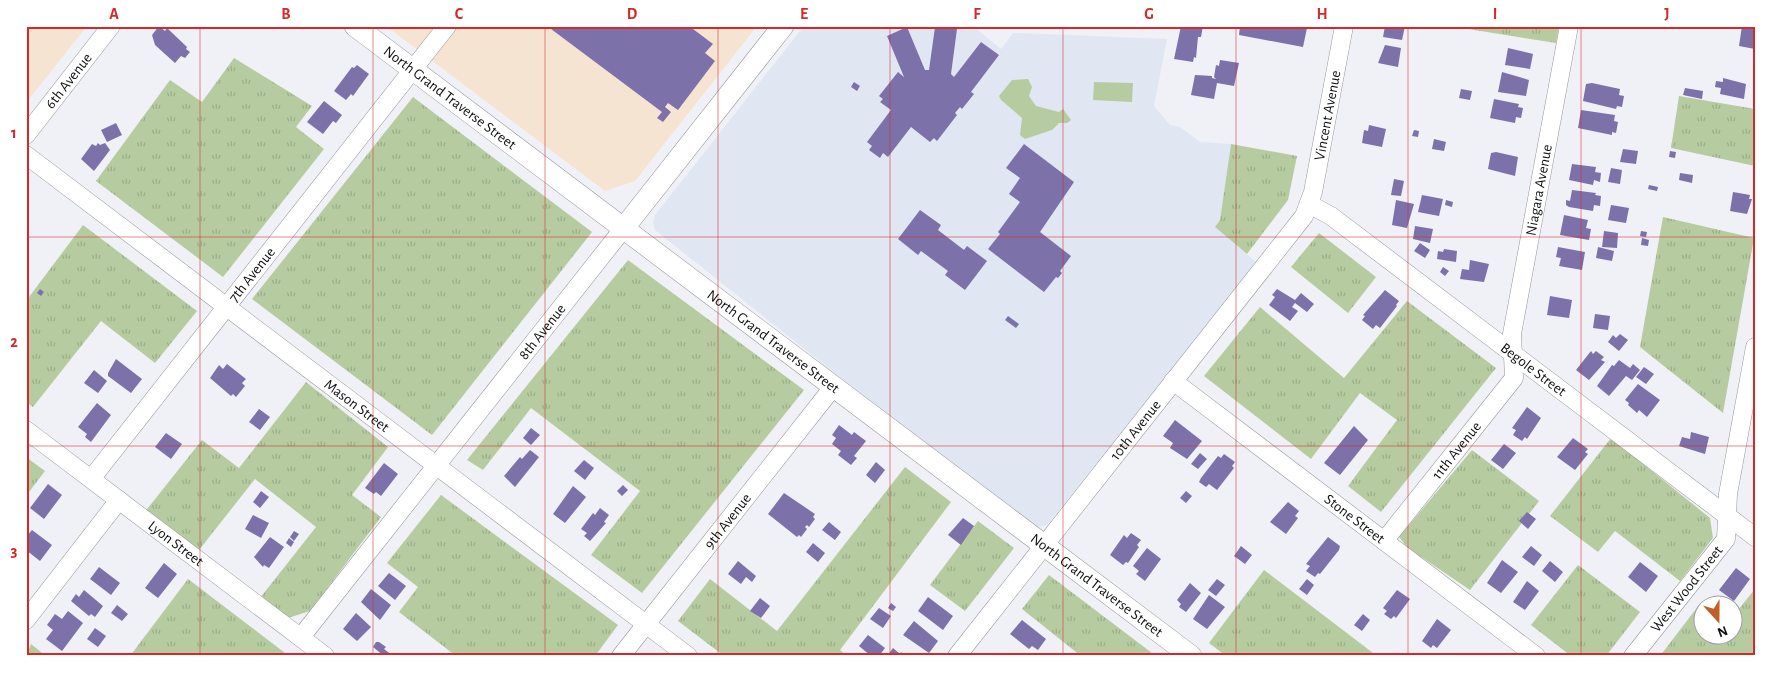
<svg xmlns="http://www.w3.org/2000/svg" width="1781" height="682" viewBox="0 0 1781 682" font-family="'Alegreya Sans',sans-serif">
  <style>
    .built { fill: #e1e6f3 }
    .medical { fill: #f6e4d3 }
    .grass { fill: url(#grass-tufts) }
    .park { fill: #b6cca0 }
    .building { fill: #7d71aa }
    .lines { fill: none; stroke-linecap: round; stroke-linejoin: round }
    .minor-casing { stroke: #93959a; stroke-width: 19 }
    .tertiary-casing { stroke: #93959a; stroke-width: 22 }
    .minor { stroke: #fff; stroke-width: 18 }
    .tertiary { stroke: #fff; stroke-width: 21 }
    .grid { fill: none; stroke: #d62828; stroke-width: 1; stroke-opacity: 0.55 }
    .labels { text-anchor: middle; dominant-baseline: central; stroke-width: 4; stroke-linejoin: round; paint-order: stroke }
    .street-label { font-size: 15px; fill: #0e0f11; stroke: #fff }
    .neatline { fill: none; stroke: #d62828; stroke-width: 2 }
    .grid-label { font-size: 16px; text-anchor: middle; font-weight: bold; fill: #d62828 }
  </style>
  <defs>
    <pattern id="grass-tufts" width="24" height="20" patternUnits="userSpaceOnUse" patternTransform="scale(1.25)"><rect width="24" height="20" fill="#b6cca0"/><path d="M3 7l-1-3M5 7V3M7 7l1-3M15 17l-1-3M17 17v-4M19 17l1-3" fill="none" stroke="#9bae89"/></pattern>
  </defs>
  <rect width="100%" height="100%" fill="#eff1f6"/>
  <!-- built -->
  <path class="built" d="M804 26H973L1001 49 1013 33 1167 39 1154 106 1170 125 1180 127 1200 142 1231 144 1220 220 1215 227 1257 263 1047 525 1039 527 1031 523 842 379 655 230 653 222 655 215Z"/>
  <!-- medical -->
  <path class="medical" d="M26 26H87L26 103Z
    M386 26H757L635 181 605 191Z"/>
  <!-- grass -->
  <path class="grass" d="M1469 26H1559L1556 43 1468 29Z
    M234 58 312 106 296 127 324 149 223 277 96 181 170 80 202 102Z
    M1679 96 1755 109V166L1671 148Z
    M413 97 592 232 432 435 252 299Z
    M1231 144 1297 156 1288 200 1247 254 1215 227 1220 220Z
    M1663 217 1754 238 1723 413 1640 347Z
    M83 225 197 311 155 363 101 321 33 407 26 402V301Z
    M1319 233 1376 277 1348 313 1291 267Z
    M628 260 804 390 642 593 591 555 640 491 531 408 483 470 467 460Z
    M1407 301 1496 368 1381 512 1348 486 1397 420 1360 393 1311 459 1204 376 1260 307 1344 378Z
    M306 382 388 447 352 495 381 517 310 611 288 618 260 598 316 527 255 479 199 550 144 513 202 440 239 468Z
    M1611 438 1710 518 1713 538 1680 581 1615 531 1598 552 1550 516Z
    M1472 450 1539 501 1470 590 1408 548 1399 537Z
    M26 457 45 471 26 496Z
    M905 467 951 502 840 650 847 656H724L678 621 710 579 777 631Z
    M441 495 618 625 595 656H456L399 612 418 587 387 563Z
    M978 521 1014 548 965 611 930 585Z
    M1578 565 1640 612 1606 656H1571L1531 625Z
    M1264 570 1377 656H1226L1209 643Z
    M1049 575 1156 656H1081L1022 609Z
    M188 579 289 656H130Z
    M1755 589V656H1660L1699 605 1703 609 1704 634H1734V615Z
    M31 644 46 656H26Z"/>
  <!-- park -->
  <path class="park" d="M1028 79 1032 87 1029 96 1036 106 1059 112 1063 109 1071 120 1067 123H1059L1052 130 1025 139 1020 135 1022 118 1001 100 999 96 1012 80Z
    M1094 82 1133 83 1132 102 1093 100Z"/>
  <!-- building -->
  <path class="building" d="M159 26 165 31 167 28 187 47 186 49 190 52 185 58 181 56 175 63 155 45 152 35Z
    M547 26H689L713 44 705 53 715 61 678 110 668 103 665 107 671 112 663 122 657 118 662 112Z
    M1181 26H1203L1201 37H1198L1196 58 1194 57 1193 62 1174 59Z
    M1240 26H1301L1307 28 1303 47 1239 35Z
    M1385 26H1405L1402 40 1383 37Z
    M1742 26H1755V49L1739 46Z
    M907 27 925 70H929L935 27 957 29 951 74 954 77 981 42 999 55 971 92 974 94 962 109 960 107 955 113 957 115 937 141 934 138 930 142 911 127 888 157 883 153 880 158 869 150 872 146 867 142 891 110 880 102 883 99 879 96 898 72 904 77 887 36Z
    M1385 45 1401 48 1398 67 1378 63Z
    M1508 48 1533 54 1530 69 1505 65Z
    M1220 60 1239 63 1234 86 1217 83 1214 99 1191 95 1195 75 1212 76V78L1216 79 1214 77 1216 65 1219 66Z
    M357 65 369 74 353 96 351 94 346 100 334 91 352 67 354 68Z
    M1502 72 1529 80 1526 96 1498 92Z
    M1723 78 1746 84 1744 99 1720 94 1721 88 1715 87 1716 81 1723 82Z
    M854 82 860 86 857 91 851 87Z
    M1592 83 1620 89 1619 95 1624 96 1622 107 1617 106 1616 109 1583 101 1586 84Z
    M1685 88 1703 91 1702 99 1683 95Z
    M1461 89 1472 91 1470 100 1459 98Z
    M1494 99 1519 104 1518 107 1523 108 1521 118 1516 117 1515 123 1490 118Z
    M324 101 342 115 336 123 333 121 323 134 307 122Z
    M1581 110 1615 115 1614 121 1618 122 1616 133 1612 132V135L1578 128Z
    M116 123 122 135 107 142 101 130Z
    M1369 125 1386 129 1382 147 1362 143 1364 130 1368 131Z
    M1414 130 1419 131 1418 137 1412 136Z
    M1434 139 1446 142 1444 151 1432 149Z
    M98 143 100 145 105 143 110 150 94 171 81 159 92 144 96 146Z
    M1024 144 1074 182 1040 232 1071 256 1060 271 1062 273 1058 278 1056 277 1044 292 988 249 1000 234 998 232 1020 202 1009 194 1020 178 1006 168Z
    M1623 149 1638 151 1636 164 1620 162Z
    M1670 151 1676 152 1675 158 1669 157Z
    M1496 152 1518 157 1515 176 1488 169 1491 153Z
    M1572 164 1596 167 1595 172 1601 173 1600 182 1594 180 1593 185 1569 180Z
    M1611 168 1622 170 1620 184 1608 182Z
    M1680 173 1693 175 1692 183 1679 180Z
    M1394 179 1404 181 1401 196 1391 195Z
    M1649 185 1658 187 1657 191 1648 189Z
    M1572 190 1596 193 1595 195 1601 196 1600 206 1594 205 1593 211 1569 207 1566 205V200L1570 201Z
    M1733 192 1750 195 1749 199H1752L1747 214 1730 211Z
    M1422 195 1443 199 1439 216 1418 212Z
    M1396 200 1414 204 1407 228 1392 225Z
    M1446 200 1453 202 1452 207 1445 205Z
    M1611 205 1629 208 1626 223 1608 220Z
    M920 210 941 225 938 230 964 250 967 246 987 261 965 290 945 275 948 271 921 251 918 255 898 239Z
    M1564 215 1588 220 1586 228 1591 229 1589 240 1560 235Z
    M1415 226 1433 229 1430 243 1413 239Z
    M1604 231 1618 233 1617 248 1602 247Z
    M1641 231 1647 232 1646 237 1640 236Z
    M1642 238 1649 240 1648 246 1641 245Z
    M1420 243 1430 250 1425 258 1414 251Z
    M1558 247 1585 252 1582 270 1559 266 1561 258 1556 257Z
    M1598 247 1614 251 1612 261 1596 258Z
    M1444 249 1457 251 1456 262 1437 259 1438 251 1443 252Z
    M1470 260 1489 264 1484 282 1460 279 1462 269 1469 270Z
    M1443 267 1449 271 1445 276 1440 272Z
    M40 289 44 292 41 296 37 293Z
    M1277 289 1295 300 1301 293 1314 304 1307 312 1295 303 1292 307 1298 311 1290 321 1269 305 1275 297 1272 295Z
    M1385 290 1399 301 1396 305 1397 306 1380 328 1376 325 1373 329 1362 320 1365 316 1363 315Z
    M1550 296 1572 300 1569 318 1547 315Z
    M1595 314 1610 316 1608 330 1593 328Z
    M1008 316 1019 324 1016 328 1005 320Z
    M1620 334 1628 340 1619 351 1608 342 1613 335 1616 338Z
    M1591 351 1593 354 1596 351 1604 357 1601 360 1605 362 1589 380 1576 370Z
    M116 359 142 379 131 393 108 376V373Z
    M1619 360 1630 368 1633 364 1640 370 1632 380 1626 376 1609 396 1597 386 1612 365 1614 366Z
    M227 364 246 379 242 383 245 386 236 397 233 394 231 396 210 378 219 365 223 369Z
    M1644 367 1654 374 1646 384 1636 377Z
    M94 370 107 381 98 393 84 383Z
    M1638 384 1660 400 1647 417 1639 410 1637 413 1628 405 1629 403 1625 400Z
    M97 403 111 415 91 442 85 437 87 434 78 427Z
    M1527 407 1541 418 1527 439 1525 437 1522 441 1513 435 1516 430 1512 428Z
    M259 409 270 417 260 430 249 422Z
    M1175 420 1202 441 1187 459 1170 448 1173 443 1163 436Z
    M839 425 852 435 854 432 866 441 854 456 857 458 851 465 838 455 841 451 832 444 836 438 832 435Z
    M1354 426 1368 440 1340 475 1324 463Z
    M531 428 540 435 531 445 523 438Z
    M1691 432 1709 437 1705 454 1679 446 1682 437 1690 439Z
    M166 433 182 444 171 459 155 447Z
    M1573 438 1588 449 1585 452 1588 454 1575 470 1557 457Z
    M1504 444 1516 453 1503 469 1491 460Z
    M530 450 539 457 515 487 504 476 520 457 522 459Z
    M1200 453 1207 459 1198 469 1191 464Z
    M1224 454 1235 462 1232 466 1234 468 1217 490 1209 484 1206 487 1199 482 1201 478 1218 456 1221 458Z
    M584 460 594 468 585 480 574 471Z
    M876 462 885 470 875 483 866 475Z
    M384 463 398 474 381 496 376 492 374 494 365 488Z
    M48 484 62 495 44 519 30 508Z
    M623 485 628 490 622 496 617 491Z
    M573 486 586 497 565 523 553 514Z
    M261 491 269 497 260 508 253 502Z
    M1186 491 1192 496 1186 503 1180 498Z
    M784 493 815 514 813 517 815 519 809 527 807 525 805 527 807 529 801 537 799 535 797 537 768 514Z
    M1288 502 1299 511 1295 516 1298 518 1286 534 1270 522Z
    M600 508 609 515 604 522 606 523 590 541 584 536 587 533 581 529 593 513 595 515Z
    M1527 512 1536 519 1528 529 1519 521Z
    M253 515 269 523 261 538 245 529Z
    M963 518 974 526 961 545 948 535Z
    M829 522 841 532 835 540 822 530Z
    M32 530 52 545 40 561 26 550V537Z
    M294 531 299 534 294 541 290 537Z
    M1131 533 1141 540 1137 545 1139 547 1128 563 1126 562 1123 565 1110 555 1124 535 1127 538Z
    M270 537 284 547 269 568 264 565 263 567 254 557Z
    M1328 537 1340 546 1339 550 1320 574 1318 573 1315 577 1306 571 1310 566 1306 564Z
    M289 538 294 542 291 547 286 543Z
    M813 543 825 553 818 562 806 552Z
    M1241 546 1252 555 1245 564 1234 556Z
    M1531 546 1542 555 1534 566 1522 557Z
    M1147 548 1161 559 1145 581 1136 574 1139 571 1133 566Z
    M1502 560 1518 572 1501 593 1487 583Z
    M738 561 756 576 752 582 746 577 741 584 728 574Z
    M1550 561 1563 572 1555 582 1542 571Z
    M1640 562 1658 576 1646 592 1628 577Z
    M164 563 177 574 158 598 145 588Z
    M99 567 120 583 111 595 90 579Z
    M1736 568 1750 579 1734 601 1719 590Z
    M389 573 406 586 395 600 378 586Z
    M1217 579 1225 585 1216 596 1208 590Z
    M1307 579 1314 585 1307 595 1299 589Z
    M1527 581 1539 591 1525 610 1513 602Z
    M1190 583 1201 593 1186 612 1179 607 1181 604 1177 600Z
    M371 589 391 605 380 620 361 602Z
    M84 590 103 606 95 617 91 614 89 616 71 601 76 594 79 597Z
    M1397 590 1410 599 1396 618 1394 616 1391 619 1384 614 1387 611 1383 608Z
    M1209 595 1225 607 1207 629 1193 619Z
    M928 597 953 616 943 630 918 611Z
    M760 598 770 606 761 618 750 611Z
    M891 603 896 607 893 611 888 608Z
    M117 605 128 614 122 621 111 613Z
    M879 608 891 616 883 628 870 619Z
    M68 611 83 623 62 651 46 639 53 630 47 625 55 614 62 619Z
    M356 613 371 627 357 641 343 629Z
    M1363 614 1370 620 1362 631 1354 625Z
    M1437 619 1451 630 1437 648 1433 645 1431 648 1422 641Z
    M1022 620 1046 639 1038 650 1032 646 1029 649 1010 634Z
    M914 621 938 641 929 653 903 635Z
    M95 628 106 636 98 647 87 639Z
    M868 635 885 648 879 656H871L859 646Z
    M376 642H379L386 647 384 649 393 656H384L373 647Z
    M893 648 900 654 901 652 906 656H887Z"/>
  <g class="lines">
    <!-- minor casing -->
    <g class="minor-casing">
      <g id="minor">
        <path id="s1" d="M26 135 111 26"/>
        <path id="s2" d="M26 155 688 656"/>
        <path id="s3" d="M1309 204 1331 216 1755 537"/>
        <path id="s4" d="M1173 381 1536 656"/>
        <path id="s5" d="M26 430 325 656"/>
        <path id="s6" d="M91 479 447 26"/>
        <path id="s7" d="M1384 541 1514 378 1512 334 1569 26"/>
        <path d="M26 620 119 500"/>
        <path id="s8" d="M301 637 623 229"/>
        <path id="s9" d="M621 656 834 386"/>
        <path id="s10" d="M957 656 1304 216 1313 192 1344 26"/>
        <path id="s11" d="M1633 656 1726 539 1728 494 1755 347"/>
      </g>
    </g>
    <!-- tertiary casing -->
    <g class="tertiary-casing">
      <g id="tertiary">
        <path id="s12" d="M355 26 1191 656"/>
        <path d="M623 229 783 26"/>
      </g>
    </g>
    <!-- minor -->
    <use href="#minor" class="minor"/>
    <!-- tertiary -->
    <use href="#tertiary" class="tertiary"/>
  </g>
  <!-- grid -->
  <path class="grid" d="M200 26V656M373 26V656M545 26V656M718 26V656M890 26V656M1063 26V656M1236 26V656M1408 26V656M1581 26V656M26 237H1755M26 446H1755"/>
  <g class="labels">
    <!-- street labels -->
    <g class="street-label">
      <text stroke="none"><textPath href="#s1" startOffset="69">6th Avenue</textPath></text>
      <text stroke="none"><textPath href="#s12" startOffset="119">North Grand Traverse Street</textPath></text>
      <text stroke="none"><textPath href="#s10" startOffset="664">Vincent Avenue</textPath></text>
      <text stroke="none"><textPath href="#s7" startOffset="399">Niagara Avenue</textPath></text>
      <text stroke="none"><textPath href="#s6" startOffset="260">7th Avenue</textPath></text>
      <text stroke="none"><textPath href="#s8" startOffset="389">8th Avenue</textPath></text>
      <text stroke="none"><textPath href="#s12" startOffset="524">North Grand Traverse Street</textPath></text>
      <text stroke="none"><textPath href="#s3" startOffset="279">Begole Street</textPath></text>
      <text stroke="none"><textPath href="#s2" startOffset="415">Mason Street</textPath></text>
      <text stroke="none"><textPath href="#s10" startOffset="288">10th Avenue</textPath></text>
      <text stroke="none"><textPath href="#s7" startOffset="116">11th Avenue</textPath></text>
      <text stroke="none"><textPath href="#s4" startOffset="228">Stone Street</textPath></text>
      <text stroke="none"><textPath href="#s9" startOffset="172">9th Avenue</textPath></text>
      <text stroke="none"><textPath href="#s5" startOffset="188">Lyon Street</textPath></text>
      <text stroke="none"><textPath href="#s12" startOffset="929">North Grand Traverse Street</textPath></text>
      <text stroke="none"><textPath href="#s11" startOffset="86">West Wood Street</textPath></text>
    </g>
  </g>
  <!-- border -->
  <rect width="1781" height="682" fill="none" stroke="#ffffff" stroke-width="55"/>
  <!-- north arrow -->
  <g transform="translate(1718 620) rotate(159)"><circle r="24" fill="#ffffff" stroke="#9f9fa0"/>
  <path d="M0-4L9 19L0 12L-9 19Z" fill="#c25f27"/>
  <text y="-8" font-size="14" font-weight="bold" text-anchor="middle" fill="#0e0f11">N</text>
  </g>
  <rect x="28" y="28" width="1726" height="626" class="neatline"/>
  <g class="grid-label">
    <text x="114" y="19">A</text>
    <text x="286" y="19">B</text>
    <text x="459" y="19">C</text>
    <text x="632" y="19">D</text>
    <text x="804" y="19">E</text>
    <text x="977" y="19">F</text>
    <text x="1149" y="19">G</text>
    <text x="1322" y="19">H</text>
    <text x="1495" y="19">I</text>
    <text x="1667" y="19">J</text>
    <text x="14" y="138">1</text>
    <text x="14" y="347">2</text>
    <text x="14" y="556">3</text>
  </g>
</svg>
